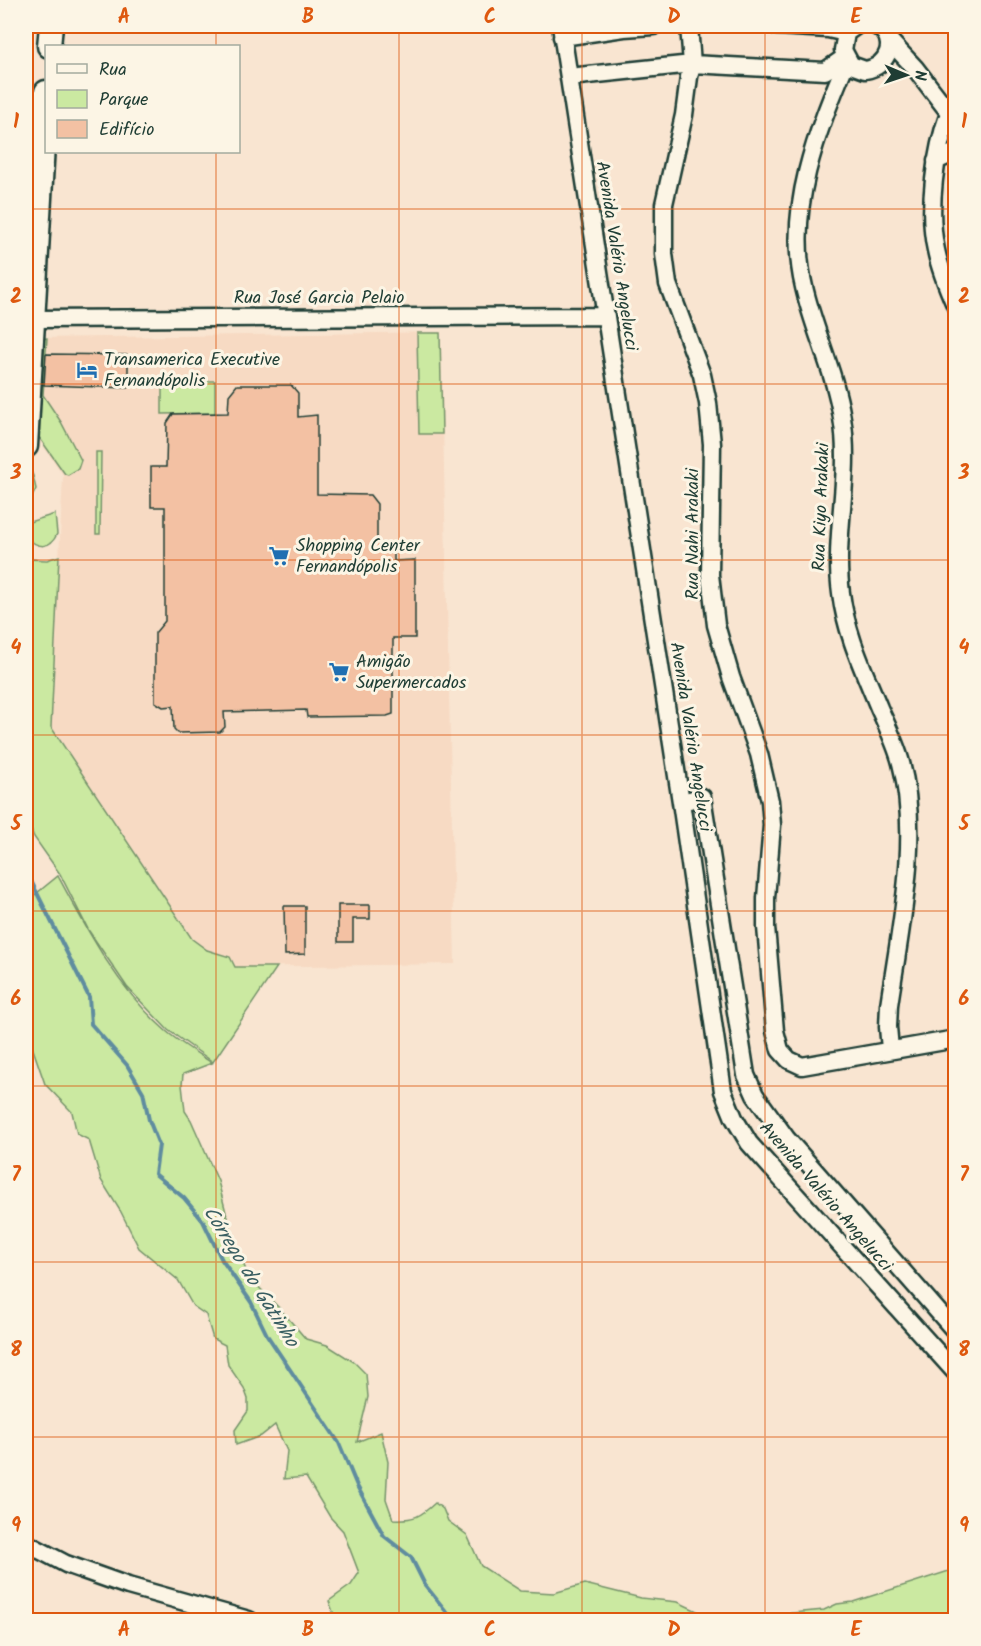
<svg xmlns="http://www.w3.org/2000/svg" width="981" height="1646" viewBox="0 0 981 1646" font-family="Kalam,sans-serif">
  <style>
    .built { fill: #f7dac3 }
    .green { fill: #cbe9a1; stroke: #75936a; stroke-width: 1.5 }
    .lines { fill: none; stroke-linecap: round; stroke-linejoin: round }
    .stream { stroke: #5e8c9f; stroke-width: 4 }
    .building { fill: #f3c1a3; stroke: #1f3d34; stroke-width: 1.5 }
    .minor-casing { stroke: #1f3d34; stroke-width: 21 }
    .secondary-casing { stroke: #1f3d34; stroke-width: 27 }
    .minor { stroke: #fcf5e5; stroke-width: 16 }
    .secondary { stroke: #fcf5e5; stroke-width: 22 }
    .grid { fill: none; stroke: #de580e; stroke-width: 1.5; stroke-opacity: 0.55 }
    .labels { text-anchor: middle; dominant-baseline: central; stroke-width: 6; stroke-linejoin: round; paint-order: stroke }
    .street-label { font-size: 18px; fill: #1f3d34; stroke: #fcf5e5 }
    .poi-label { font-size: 18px; fill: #1f3d34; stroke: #fcf5e5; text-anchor: start }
    .water-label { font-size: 20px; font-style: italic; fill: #395e61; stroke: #fcf5e5 }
    .neatline { fill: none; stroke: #de580e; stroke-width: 2 }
    .grid-label { font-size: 20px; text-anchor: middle; font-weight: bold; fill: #de580e }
  </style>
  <rect width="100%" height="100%" fill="#f9e5d1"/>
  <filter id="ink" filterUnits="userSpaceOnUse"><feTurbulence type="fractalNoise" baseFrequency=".0167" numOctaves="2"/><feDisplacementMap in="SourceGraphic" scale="12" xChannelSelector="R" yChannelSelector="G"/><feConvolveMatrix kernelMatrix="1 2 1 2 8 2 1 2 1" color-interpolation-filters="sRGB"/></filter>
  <g filter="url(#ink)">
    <!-- built -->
    <path class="built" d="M441 332 455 964 235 967 230 957 207 950 200 946 187 932 51 727 63 475 33 431 38 338Z"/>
    <!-- green -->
    <path class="green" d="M417 333H440L442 434H419Z
      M47 338 43 395 61 422 81 460 78 469 68 475 65 474 34 430 38 339Z
      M162 381H215V413L162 414Z
      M96 452H101L100 534H96Z
      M27 461 33 476 36 489 32 497 26 495Z
      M55 514 57 534C50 550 37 548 26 537V523Z
      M59 556 51 727 192 939 207 950 230 957 235 967H277L213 1062 168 1030 127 987 89 931 60 874 34 837 26 817V590L27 559 47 560Z
      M58 876C88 932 118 989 166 1031 180 1043 197 1053 212 1063L183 1074 182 1085 185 1111 191 1120 218 1181 233 1240 249 1277 281 1310 306 1339 327 1345 354 1362 366 1374 368 1397 357 1442 381 1432 388 1462 386 1499 393 1519C414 1520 420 1517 435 1503L443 1509 448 1521 467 1535 481 1566 520 1591 554 1593 585 1584 641 1598 678 1602 716 1620 824 1610 837 1604 853 1602 955 1569V1620H945L927 1615 925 1620H336L329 1601 351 1585 359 1573 343 1531 330 1517 306 1477 284 1479 287 1451 275 1425 261 1436 236 1445 235 1430 248 1411V1399L244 1388 228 1365 225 1345 213 1339 206 1315 193 1306 178 1280 139 1248 121 1212 101 1180 89 1140 77 1134 72 1112 45 1084 26 1029V889L32 897Z"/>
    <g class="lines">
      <!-- stream -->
      <path class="stream" d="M28 875 89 997 91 1024 127 1065 143 1092 149 1120 159 1145 155 1174 184 1198 203 1221 222 1260 251 1302 267 1335 339 1443 357 1486 384 1536 411 1557 425 1585 453 1620"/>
    </g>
    <!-- building -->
    <path class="building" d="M46 354 128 355V388L44 385Z
      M237 385H291L298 393V417L317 415V494L370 495 377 504V543L388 544 394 551V561L415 560V638H393V714L387 716 307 717 306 710 224 712 225 727 220 732 178 733 174 729 173 706 163 707 155 702V633L165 621V507H151V467H166L167 423 173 414 228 413 229 395Z
      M338 905H370V919H353V942H338Z
      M284 906H305V954L285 955Z"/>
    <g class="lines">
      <!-- minor casing -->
      <g class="minor-casing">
        <path id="minor" d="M561 26 681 802 723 1091 734 1118 749 1143 956 1373
          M689 26 692 64 689 77 684 115 664 204V254L668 284 702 375 708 403 712 444 710 575 716 625 731 677 759 754 770 801 772 825 766 898V927L775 1031 780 1050 789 1060 802 1066 956 1039
          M777 26 828 29 846 33
          M856 26 846 33 843 50 851 65 865 70C889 67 899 38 876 26
          M562 37 624 28 654 26
          M889 40 915 68 955 120
          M847 60C818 130 785 209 804 287 814 331 835 372 842 418 852 476 833 534 841 593 846 634 864 671 879 708 887 726 896 744 901 763 921 837 900 929 889 1005L888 1027 890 1049
          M569 77 692 64 825 71 845 57
          M949 113C935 151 927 210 936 250 940 270 948 289 956 307
          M936 161 956 152
          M33 319 606 316
          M681 802 702 797 746 1075 755 1095 786 1138 956 1332
          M26 1543 66 1564 128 1586 249 1620"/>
      </g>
      <!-- secondary casing -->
      <g class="secondary-casing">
        <path id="secondary" d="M49 46 51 26
          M26 446 46 92"/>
      </g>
      <!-- minor -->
      <use href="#minor" class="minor"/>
      <!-- secondary -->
      <use href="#secondary" class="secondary"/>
    </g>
  </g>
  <!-- grid -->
  <path class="grid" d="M216 26V46M399 26V1620M582 26V1620M765 26V1620M216 152V1620M26 209H956M26 384H956M26 560H956M26 735H956M26 911H956M26 1086H956M26 1262H956M26 1437H956"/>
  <!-- icons -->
  <defs>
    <g id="hotel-bare" transform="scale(1.62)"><path d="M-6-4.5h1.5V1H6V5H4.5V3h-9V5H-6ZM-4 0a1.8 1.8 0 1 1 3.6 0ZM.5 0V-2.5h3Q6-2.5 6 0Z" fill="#1f6fb2" stroke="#fcf5e5" stroke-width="2.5" paint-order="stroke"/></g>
    <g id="supermarket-bare" transform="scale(1.62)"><path d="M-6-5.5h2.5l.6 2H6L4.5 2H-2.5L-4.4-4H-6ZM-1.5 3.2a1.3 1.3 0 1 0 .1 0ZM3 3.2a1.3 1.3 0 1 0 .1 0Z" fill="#1f6fb2" stroke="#fcf5e5" stroke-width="2.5" paint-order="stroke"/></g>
  </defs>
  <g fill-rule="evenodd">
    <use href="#hotel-bare" x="87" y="370"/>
    <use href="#supermarket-bare" x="279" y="556"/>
    <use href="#supermarket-bare" x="339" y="672"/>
  </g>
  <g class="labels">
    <!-- street labels -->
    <g class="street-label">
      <text transform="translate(616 256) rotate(81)">Avenida Valério Angelucci</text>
      <text x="319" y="298">Rua José Garcia Pelaio</text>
      <text transform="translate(822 507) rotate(-88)">Rua Kiyo Arakaki</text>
      <text transform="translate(693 534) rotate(-90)">Rua Nahi Arakaki</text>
      <text transform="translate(690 737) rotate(81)">Avenida Valério Angelucci</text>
      <text transform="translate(825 1197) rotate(49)">Avenida Valério Angelucci</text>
    </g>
    <!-- poi labels -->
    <g class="poi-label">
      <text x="104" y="360">Transamerica Executive<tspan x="104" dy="21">Fernandópolis</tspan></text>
      <text x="296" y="546">Shopping Center<tspan x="296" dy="21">Fernandópolis</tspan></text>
      <text x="356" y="662">Amigão<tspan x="356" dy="21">Supermercados</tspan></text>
    </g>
    <!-- water labels -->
    <g class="water-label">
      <text transform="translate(250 1277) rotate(58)">Córrego do Gatinho</text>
    </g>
  </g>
  <!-- margin -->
  <rect width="981" height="1646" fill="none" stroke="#fcf5e5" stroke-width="66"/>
  <!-- legend -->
  <rect x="45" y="45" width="195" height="108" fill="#fcf5e5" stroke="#a4ab9e" stroke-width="1.5"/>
  <rect x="57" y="64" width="30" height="9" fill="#fcf5e5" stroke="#a4ab9e" stroke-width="1.5"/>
  <text x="99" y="75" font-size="18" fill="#1f3d34">Rua</text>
  <rect x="57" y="90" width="30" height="18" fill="#cbe9a1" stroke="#a4ab9e" stroke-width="1.5"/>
  <text x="99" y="105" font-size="18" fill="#1f3d34">Parque</text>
  <rect x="57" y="120" width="30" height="18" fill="#f3c1a3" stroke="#a4ab9e" stroke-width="1.5"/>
  <text x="99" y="135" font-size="18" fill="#1f3d34">Edifício</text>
  <!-- north arrow -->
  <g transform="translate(906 75) rotate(92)" stroke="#fcf5e5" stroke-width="4.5" paint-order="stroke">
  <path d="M0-4.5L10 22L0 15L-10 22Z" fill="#1f3d34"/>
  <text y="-9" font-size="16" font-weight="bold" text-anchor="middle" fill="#1f3d34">N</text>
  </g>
  <rect x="33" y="33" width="915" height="1580" class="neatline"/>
  <g class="grid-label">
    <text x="124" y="23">A</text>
    <text x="308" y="23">B</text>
    <text x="490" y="23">C</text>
    <text x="674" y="23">D</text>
    <text x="856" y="23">E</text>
    <text x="16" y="128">1</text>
    <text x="964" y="128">1</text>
    <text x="16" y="303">2</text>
    <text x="964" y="303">2</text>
    <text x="16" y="479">3</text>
    <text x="964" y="479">3</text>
    <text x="16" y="654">4</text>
    <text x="964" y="654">4</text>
    <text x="16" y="830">5</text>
    <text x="964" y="830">5</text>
    <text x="16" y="1005">6</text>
    <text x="964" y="1005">6</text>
    <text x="16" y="1181">7</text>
    <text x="964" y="1181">7</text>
    <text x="16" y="1356">8</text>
    <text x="964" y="1356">8</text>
    <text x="16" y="1532">9</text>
    <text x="964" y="1532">9</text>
    <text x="124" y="1636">A</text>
    <text x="308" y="1636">B</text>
    <text x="490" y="1636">C</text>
    <text x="674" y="1636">D</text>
    <text x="856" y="1636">E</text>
  </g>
</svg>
